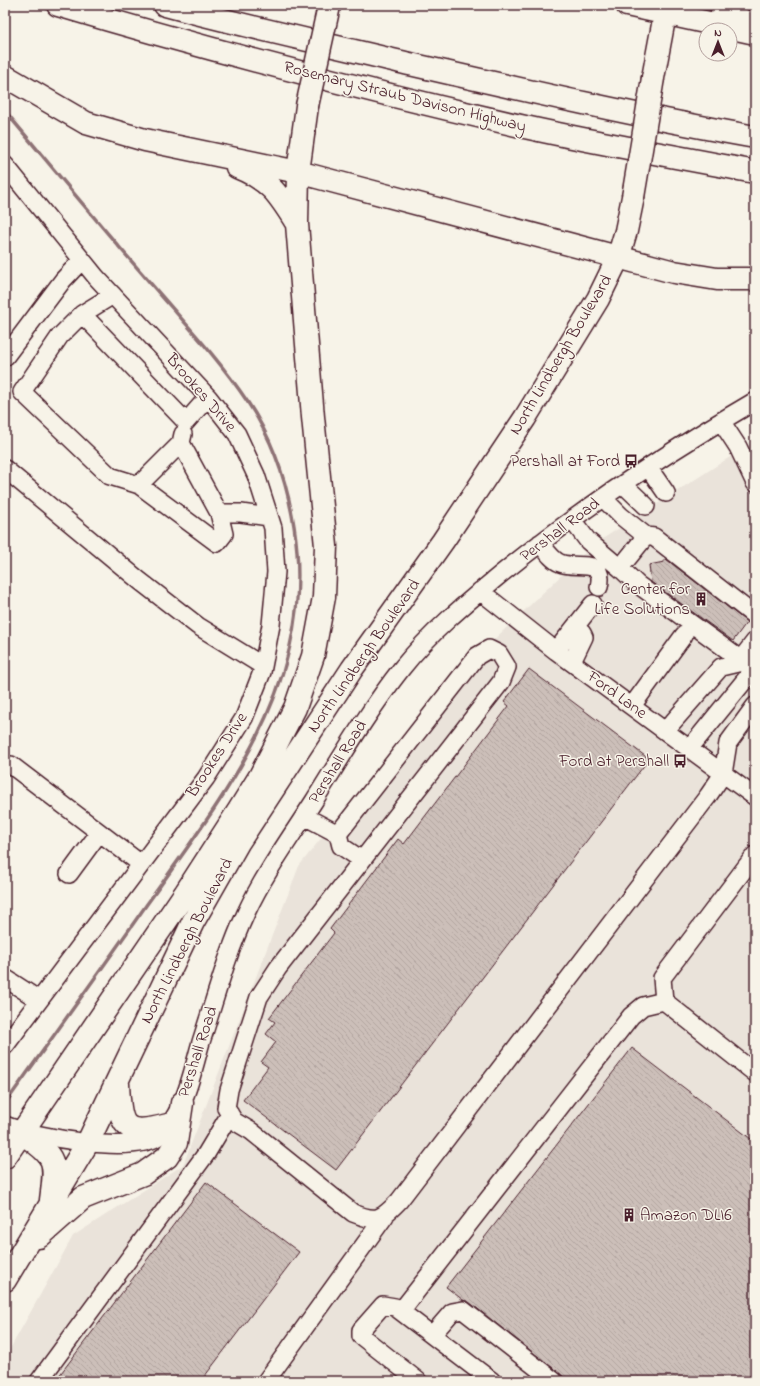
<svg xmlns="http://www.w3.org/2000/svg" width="760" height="1386" viewBox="0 0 760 1386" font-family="'Indie Flower',sans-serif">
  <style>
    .built { fill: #eae3da }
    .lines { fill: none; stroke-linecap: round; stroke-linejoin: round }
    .stream { stroke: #8e7275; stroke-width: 3.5 }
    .building { fill: url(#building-back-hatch); stroke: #4a1f2b }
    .minor-casing { stroke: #4a1f2b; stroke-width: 20 }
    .highway-casing { stroke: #4a1f2b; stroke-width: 25 }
    .minor { stroke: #f7f3e8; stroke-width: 17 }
    .highway { stroke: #f7f3e8; stroke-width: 22 }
    .highway-bridge-casing { stroke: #4a1f2b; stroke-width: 25; stroke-linecap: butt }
    .highway-bridge { stroke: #f7f3e8; stroke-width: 22 }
    .labels { text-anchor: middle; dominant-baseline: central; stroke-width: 3; stroke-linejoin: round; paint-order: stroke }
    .street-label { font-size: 17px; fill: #4a1f2b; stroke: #f7f3e8 }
    .poi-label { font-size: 17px; fill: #4a1f2b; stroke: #f7f3e8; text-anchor: end }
  </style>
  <defs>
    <pattern id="building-back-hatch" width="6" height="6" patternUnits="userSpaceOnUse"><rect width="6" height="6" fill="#ccbfb9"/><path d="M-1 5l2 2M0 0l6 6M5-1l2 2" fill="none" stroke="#b1a49f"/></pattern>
  </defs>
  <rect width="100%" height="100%" fill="#f7f3e8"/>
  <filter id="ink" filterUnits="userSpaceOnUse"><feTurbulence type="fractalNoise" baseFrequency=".025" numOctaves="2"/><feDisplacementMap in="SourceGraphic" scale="8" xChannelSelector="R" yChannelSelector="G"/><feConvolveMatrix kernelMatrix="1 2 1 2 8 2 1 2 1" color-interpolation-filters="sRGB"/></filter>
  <g filter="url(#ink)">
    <!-- built -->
    <path class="built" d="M755 441V1381H5V1358L73 1236 183 1165 299 866 433 698 593 545Z"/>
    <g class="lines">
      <!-- stream -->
      <path class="stream" d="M5 111C52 167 98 223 146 278 180 318 217 356 247 401 272 438 287 482 294 526 318 678 230 788 147 904 101 970 54 1035 7 1101"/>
    </g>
    <!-- building -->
    <path class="building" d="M666 559 747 622 733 641 651 582 649 565 664 562Z
      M529 669 649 759 336 1170 243 1100 268 1067 261 1062 276 1042 266 1034 275 1022 269 1018 334 933 330 929 398 839 404 844 509 706 504 702Z
      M632 1048 755 1142V1381H569L469 1302 463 1300 446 1287Z
      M206 1182 299 1252 201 1381H55Z"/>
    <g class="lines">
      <!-- minor casing -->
      <g class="minor-casing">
        <path id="minor" d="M5 165 96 277 208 397 237 434 256 475 273 528 276 572 271 625 262 672 244 718 206 778 5 1046
          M113 295 82 314 60 336 22 392 110 476 139 485
          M82 314 186 422 208 397
          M5 357 63 280 82 260
          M721 421 738 447 755 483
          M183 434 181 443 219 513H241L269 517
          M181 443 139 485 217 543 224 534 219 513
          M648 467 666 493
          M5 469 140 581 198 626 263 666
          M623 484 646 506
          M572 520 588 541 620 568 646 536 621 516 603 498
          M646 536 654 537 755 616
          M540 543C545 549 552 560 560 563 576 570 606 556 599 587
          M620 568 637 584 755 670
          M480 591 556 651 755 797
          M556 651 593 604
          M572 662 584 637 582 633 574 628
          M632 706 684 635
          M665 731 721 667 738 663 755 641
          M689 749 754 669
          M11 765 141 864
          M304 816 338 834
          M755 855 662 978 664 1001 755 1073
          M362 860 341 846 338 834 477 656 489 649 499 654 507 667 501 682 278 968 259 997 229 1090 226 1108 234 1121 251 1131 353 1213C378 1223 381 1219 399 1201L708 796 723 774 728 743 755 706
          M69 874 99 833
          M5 978 39 1000
          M5 1125C34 1137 136 1156 160 1135 185 1112 192 1073 201 1042 215 999 227 954 246 913 264 874 291 837 314 801 342 756 369 710 402 668 430 633 466 603 501 574 581 509 666 453 755 401
          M401 1311 631 1016 643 1006 664 1001
          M432 1335 452 1312 463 1310 554 1381
          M39 1381 206 1154 230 1114
          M266 1381 385 1216
          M418 1381 361 1336V1330L383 1305 395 1307 492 1381"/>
      </g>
      <!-- highway casing -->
      <g class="highway-casing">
        <path id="highway" d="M58 5C212 51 368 91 525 127 601 144 679 157 755 172
          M165 5C243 26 322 43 401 62 519 89 636 116 755 137
          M627 5 755 33
          M721 5 743 21 752 24
          M5 76 86 123 145 140 298 172 674 272 717 279H755
          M653 78 665 14
          M237 167C270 180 279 195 297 224
          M118 1084C120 1126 122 1137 168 1125
          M21 1132C55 1158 57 1156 51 1200
          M5 1157 186 892 239 810 260 776 295 708 313 656 324 597 326 546 313 417 297 224 298 172 307 106
          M39 1237 83 1198 143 1174 167 1157 176 1143 182 1103
          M5 1280 88 1142 193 922 238 843 352 669 443 541 525 418 598 299 618 258 626 231 633 197"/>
      </g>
      <!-- minor -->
      <use href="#minor" class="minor"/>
      <!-- highway -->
      <use href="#highway" class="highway"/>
      <!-- highway-bridge casing -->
      <g class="highway-bridge-casing">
        <path id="highway-bridge" d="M307 106 329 6
          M633 197 653 78"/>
      </g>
      <!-- highway-bridge -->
      <use href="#highway-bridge" class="highway-bridge"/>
    </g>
  </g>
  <!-- icons -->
  <defs>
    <g id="bus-bare" transform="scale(1.08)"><path d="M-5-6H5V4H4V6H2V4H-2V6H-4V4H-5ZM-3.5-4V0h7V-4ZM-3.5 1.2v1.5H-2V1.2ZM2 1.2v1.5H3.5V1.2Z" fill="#4a1f2b" stroke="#f7f3e8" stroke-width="2.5" paint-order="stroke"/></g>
    <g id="building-bare" transform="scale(1.08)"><path d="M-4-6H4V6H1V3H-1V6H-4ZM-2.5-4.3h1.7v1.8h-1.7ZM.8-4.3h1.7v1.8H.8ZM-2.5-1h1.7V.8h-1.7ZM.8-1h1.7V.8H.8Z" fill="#4a1f2b" stroke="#f7f3e8" stroke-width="2.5" paint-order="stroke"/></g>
  </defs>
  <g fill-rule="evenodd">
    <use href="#bus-bare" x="631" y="461"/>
    <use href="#building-bare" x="701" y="599"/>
    <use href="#bus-bare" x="680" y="761"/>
    <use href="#building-bare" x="629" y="1215"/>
  </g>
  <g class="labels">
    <!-- street labels -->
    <g class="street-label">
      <text transform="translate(405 97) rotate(14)">Rosemary Straub Davison Highway</text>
      <text transform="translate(561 355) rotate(-59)">North Lindbergh Boulevard</text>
      <text transform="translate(201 393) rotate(49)">Brookes Drive</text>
      <text transform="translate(560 530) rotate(-37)">Pershall Road</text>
      <text transform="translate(364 656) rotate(-55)">North Lindbergh Boulevard</text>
      <text transform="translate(617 695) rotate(36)">Ford Lane</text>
      <text transform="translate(217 755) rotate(-57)">Brookes Drive</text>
      <text transform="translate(338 762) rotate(-58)">Pershall Road</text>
      <text transform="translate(187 941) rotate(-63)">North Lindbergh Boulevard</text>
      <text transform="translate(198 1052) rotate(-72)">Pershall Road</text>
    </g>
    <!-- poi labels -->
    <g class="poi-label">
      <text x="620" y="461">Pershall at Ford</text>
      <text x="690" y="589">Center for<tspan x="690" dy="20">Life Solutions</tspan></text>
      <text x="669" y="761">Ford at Pershall</text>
      <text x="640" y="1215" text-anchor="start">Amazon DLI6</text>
    </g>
  </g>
  <!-- margin -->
  <rect width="760" height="1386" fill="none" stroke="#f7f3e8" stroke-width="20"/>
  <rect x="10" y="10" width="740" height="1366" fill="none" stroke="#4a1f2b" stroke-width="1.5" filter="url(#ink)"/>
  <!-- north arrow -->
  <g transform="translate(718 42)"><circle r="19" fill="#f7f3e8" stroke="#b29e9c"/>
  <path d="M0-3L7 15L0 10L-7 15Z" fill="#4a1f2b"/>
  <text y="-6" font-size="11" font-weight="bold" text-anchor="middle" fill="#4a1f2b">N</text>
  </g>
</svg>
